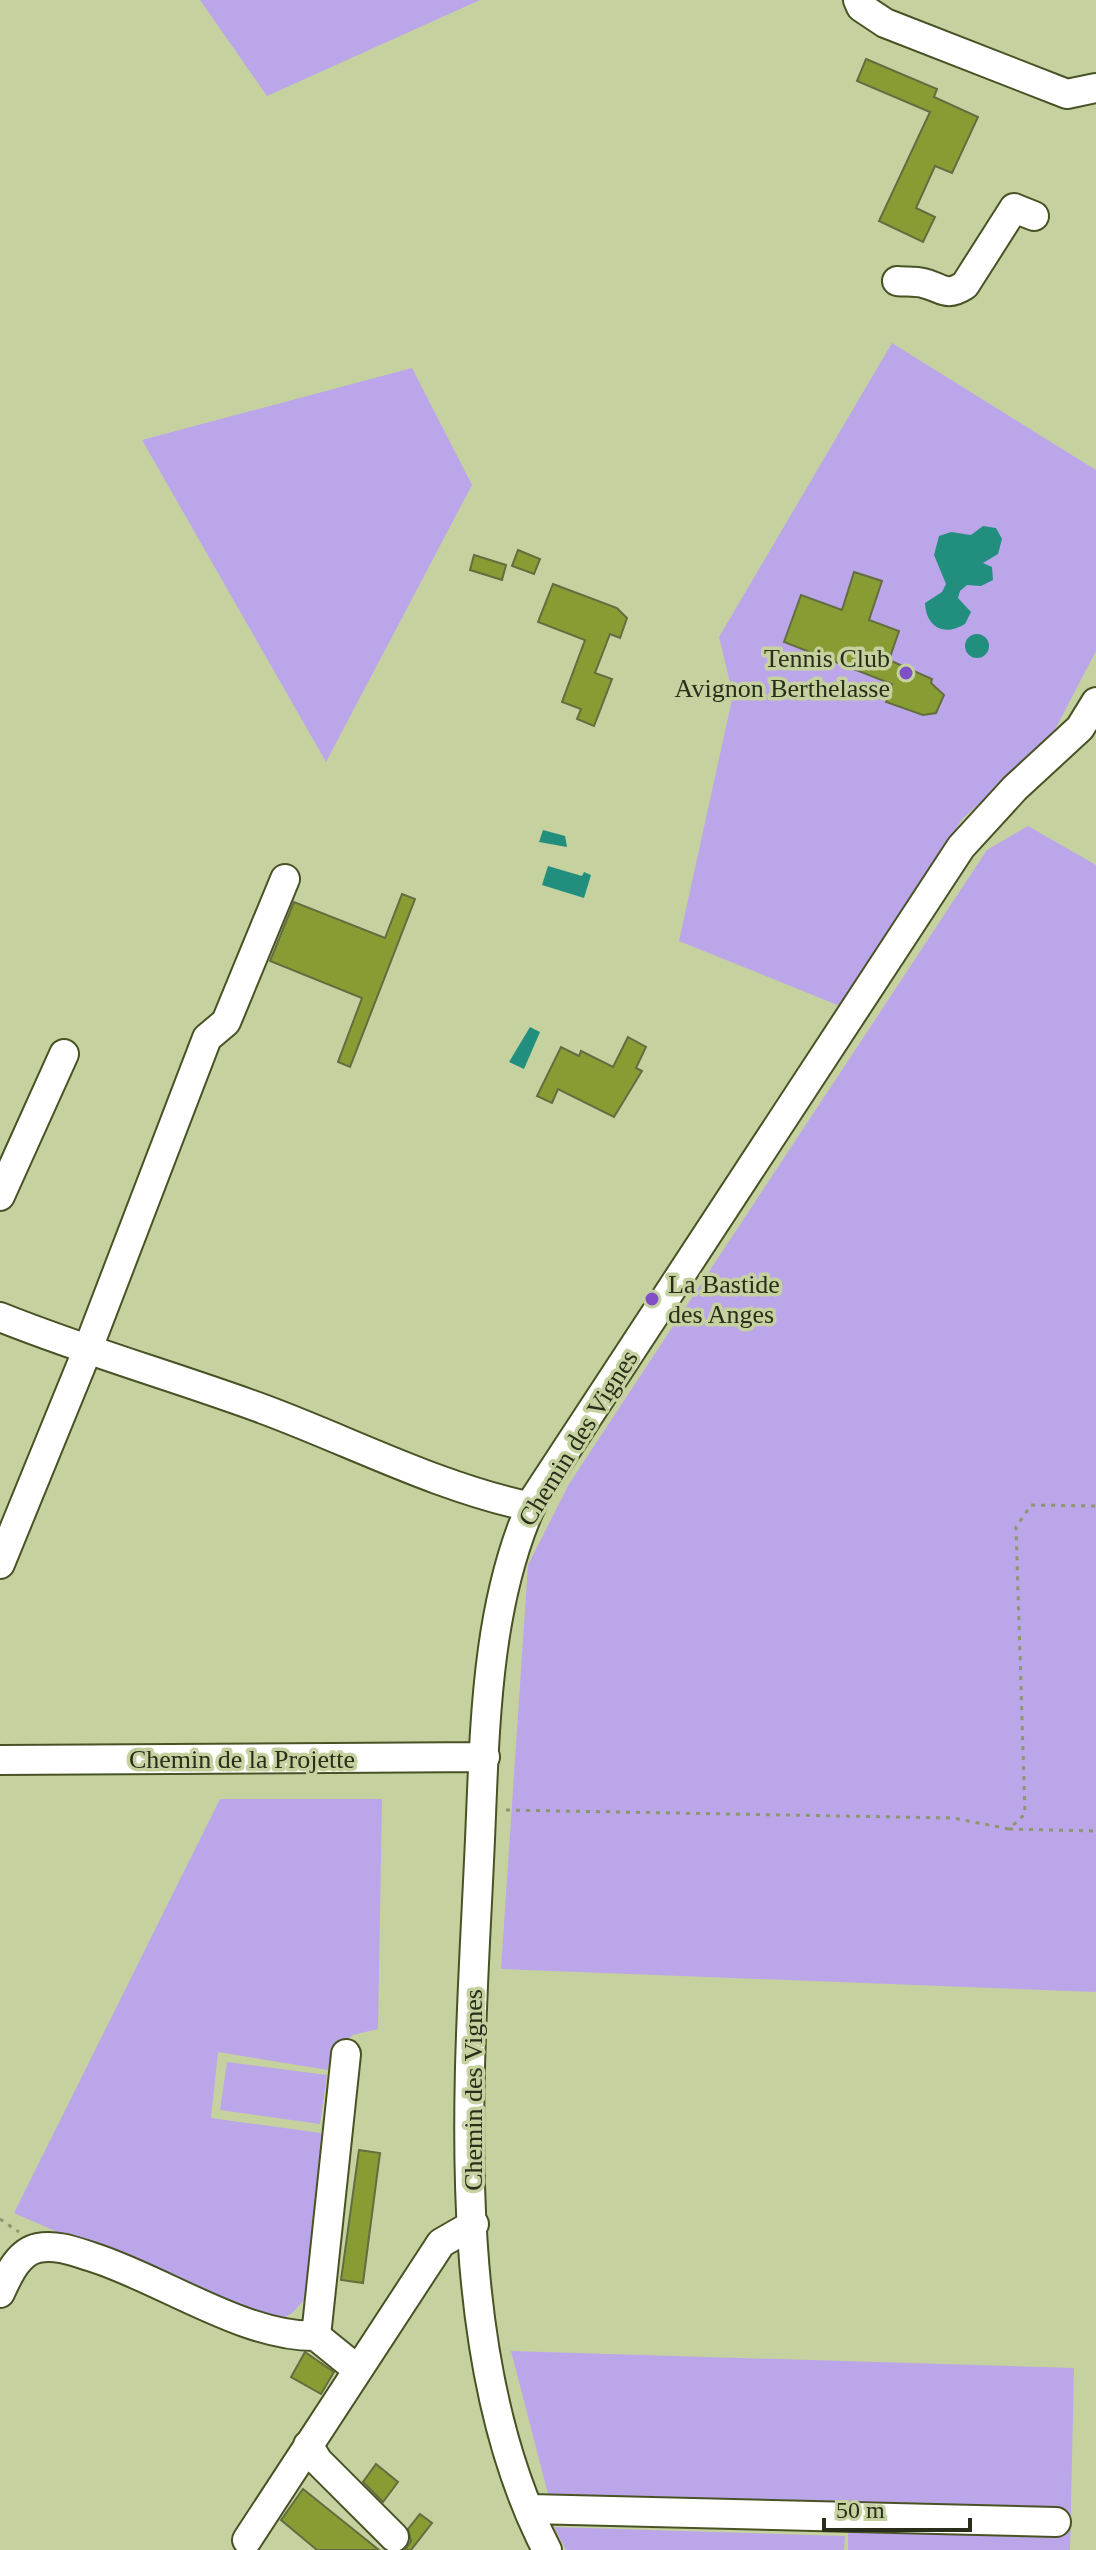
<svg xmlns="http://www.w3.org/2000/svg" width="1096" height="2550" viewBox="0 0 1096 2550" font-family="Georgia,serif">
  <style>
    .green { fill: #bca6ea }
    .water { fill: #228f7e }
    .building { fill: #879c33; stroke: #636d3f; stroke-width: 2 }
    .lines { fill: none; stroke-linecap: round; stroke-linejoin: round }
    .minor-casing { stroke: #485224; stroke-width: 32 }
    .path { stroke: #8c966f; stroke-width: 3; stroke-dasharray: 4 6; stroke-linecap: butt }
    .minor { stroke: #fff; stroke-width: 28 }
    .poi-dot { fill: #814fc7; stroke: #c5d2a0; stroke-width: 3 }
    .labels { text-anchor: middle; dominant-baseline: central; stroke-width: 7; stroke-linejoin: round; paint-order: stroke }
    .poi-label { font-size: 26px; fill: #292e1a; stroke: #c5d2a0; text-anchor: end }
    .street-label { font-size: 26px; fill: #292e1a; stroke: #c5d2a0 }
  </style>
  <rect width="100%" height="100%" fill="#c5d2a0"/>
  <!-- green -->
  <path class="green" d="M200 0H480L267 96Z
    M892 343 1096 470V651L1049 741 962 819 903 915 840 1006 679 941 733 695 719 637Z
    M412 368 472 485 326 762 142 440Z
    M1028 826 1096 865V1992L501 1969 528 1565 569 1484 987 850Z
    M220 1799H382L378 2029 353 2035 331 2052 328 2070 218 2052 211 2118 321 2133 328 2143 310 2294 292 2313 279 2321 254 2318 14 2213Z
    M227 2062 327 2075 320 2124 220 2110Z
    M511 2351 1074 2368 1070 2550H848V2532L555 2521Z
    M554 2527 845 2536 844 2550H566Z"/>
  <!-- water -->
  <path class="water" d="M983 526 996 528 1002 539 998 554 983 563 992 567 993 580 981 586 967 585 960 591 958 598 971 612 965 624C944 637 926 627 925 603L942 592 946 584 934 555 939 536 951 532 971 535Z
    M965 646a12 12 0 1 1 24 0a12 12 0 1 1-24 0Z
    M543 830 565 836 567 847 539 842Z
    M548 866 582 876 584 872 591 875 584 898 542 885Z
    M530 1027 540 1032 524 1069 509 1062Z"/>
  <!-- building -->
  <path class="building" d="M866 59 937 89 934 97 978 117 952 173 935 166 916 208 935 217 923 242 879 221 930 112 857 81Z
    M518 550 540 559 534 574 512 566Z
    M474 555 506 565 502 580 470 570Z
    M854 572 882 581 869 620 899 631 889 660 932 679 931 683 944 695 936 713 923 715 886 702 892 684 784 642 801 595 842 610Z
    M553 584 617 608 627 618 620 638 610 634 595 673 612 679 594 726 577 719 581 709 562 702 585 640 538 622Z
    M402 894 415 899 350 1067 338 1062 362 998 270 961 294 902 385 938Z
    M628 1037 646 1047 636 1068 642 1071 614 1117 558 1089 552 1103 537 1096 561 1047 579 1056 581 1051 613 1067Z
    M359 2150 380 2153 363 2283 341 2280Z
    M305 2352 334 2372 321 2394 291 2377Z
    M376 2464 398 2482 383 2502 363 2482Z
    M303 2489 379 2550H317L281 2520Z
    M420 2514 432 2523 411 2550H405L411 2541 408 2529Z"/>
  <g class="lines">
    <!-- minor casing -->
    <g class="minor-casing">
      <path id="minor" d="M858 0 861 7 885 23 1067 94 1096 88
        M897 281C905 282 915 281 923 283 942 287 945 298 965 285L1014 208 1034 216
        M0 1196 64 1054
        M0 1317C87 1352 176 1377 263 1409 352 1442 437 1487 531 1507
        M0 1564 87 1351 207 1038 226 1022 285 879
        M0 1760 485 1757
        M346 2054 316 2336 358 2370
        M0 2293C8 2276 18 2252 38 2248 56 2244 76 2252 92 2257 162 2279 243 2337 316 2336
        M308 2445 318 2461 394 2537
        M530 2509 1056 2522
        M247 2540 441 2243 474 2224
        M547 2550C445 2354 469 2076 479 1861 485 1741 483 1609 534 1499L961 847 1015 788 1080 728 1096 702"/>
    </g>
    <!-- path -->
    <path class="path" d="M506 1810 953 1818 1009 1829 1025 1814 1016 1527 1031 1505 1096 1506
      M1009 1829 1096 1831
      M0 2219 19 2232"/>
    <!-- minor -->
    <use href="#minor" class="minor"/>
  </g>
  <!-- markers -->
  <g class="poi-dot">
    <circle cx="906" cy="673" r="8"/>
    <circle cx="652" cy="1299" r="8"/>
  </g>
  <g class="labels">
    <!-- poi labels -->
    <g class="poi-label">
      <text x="890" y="658">Tennis Club<tspan x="890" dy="30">Avignon Berthelasse</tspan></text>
      <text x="668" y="1284" text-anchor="start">La Bastide<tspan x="668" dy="30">des Anges</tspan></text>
    </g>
    <!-- street labels -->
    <g class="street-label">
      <text transform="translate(578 1438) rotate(-58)">Chemin des Vignes</text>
      <text x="242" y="1759">Chemin de la Projette</text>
      <text transform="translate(473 2090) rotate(-90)">Chemin des Vignes</text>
    </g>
  </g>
  <!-- scale -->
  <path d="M824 2518v12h146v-12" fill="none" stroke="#292e1a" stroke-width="4"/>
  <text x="836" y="2518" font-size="24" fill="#292e1a" stroke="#c5d2a0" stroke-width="6" paint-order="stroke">50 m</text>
</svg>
